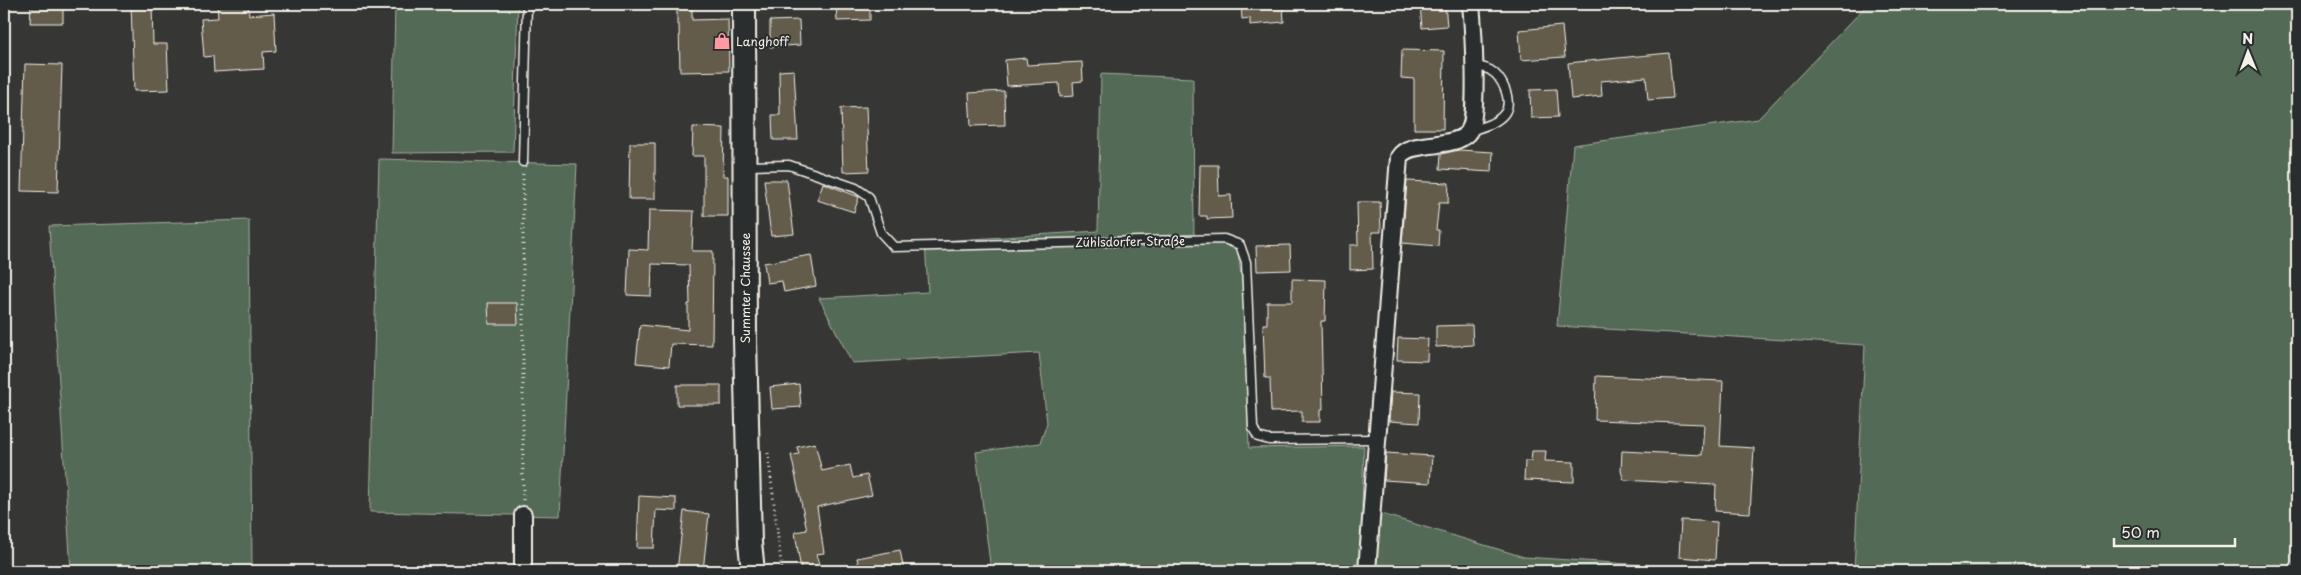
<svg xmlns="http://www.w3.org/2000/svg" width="2301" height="575" viewBox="0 0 2301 575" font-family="'Playpen Sans',sans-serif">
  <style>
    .green { fill: #536a57; stroke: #a4aea0 }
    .building { fill: #645b4c; stroke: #f4f1e8 }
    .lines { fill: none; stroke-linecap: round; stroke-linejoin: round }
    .lane-casing { stroke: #f4f1e8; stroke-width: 11 }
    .street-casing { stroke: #f4f1e8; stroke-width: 20 }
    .secondary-casing { stroke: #f4f1e8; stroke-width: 26 }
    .path { stroke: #f4f1e8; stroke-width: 3; stroke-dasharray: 1 4; stroke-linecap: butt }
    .lane { stroke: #2a2d2e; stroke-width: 8 }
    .street { stroke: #2a2d2e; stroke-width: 16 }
    .secondary { stroke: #2a2d2e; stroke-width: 22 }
    .labels { text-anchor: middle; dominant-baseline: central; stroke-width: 4; stroke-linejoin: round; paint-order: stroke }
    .poi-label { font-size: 12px; fill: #f4f1e8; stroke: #2a2d2e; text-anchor: start }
    .street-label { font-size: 12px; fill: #f4f1e8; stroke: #2a2d2e }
  </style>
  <rect width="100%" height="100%" fill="#363634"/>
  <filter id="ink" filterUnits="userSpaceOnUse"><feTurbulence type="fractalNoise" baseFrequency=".02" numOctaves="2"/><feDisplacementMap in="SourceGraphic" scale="10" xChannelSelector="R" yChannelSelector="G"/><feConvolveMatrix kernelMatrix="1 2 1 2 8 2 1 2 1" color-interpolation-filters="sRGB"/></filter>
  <g filter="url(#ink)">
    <!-- green -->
    <path class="green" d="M395 4H518L513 152 392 153Z
      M1868 4H2297V571H1854L1865 345 1557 326 1573 145 1758 119Z
      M1101 74 1193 78 1194 242 1237 245 1243 290 1249 448 1364 446 1362 508 1524 557 1734 571H991L976 452 1040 443 1047 423 1039 353 852 363 819 298 928 292 925 242 1098 231Z
      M379 159 577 164 560 516 370 512Z
      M249 220 252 570 71 571 49 226Z"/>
    <!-- building -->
    <path class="building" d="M31 4H63V23H30Z
      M131 4H152L153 44H167L169 90 134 91Z
      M217 4H248L249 15 274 13 276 51 263 52 264 69 214 72 213 56 204 57 201 19 218 18Z
      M836 4H870V20L837 21Z
      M1241 4H1283L1284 22 1250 25V18L1242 19Z
      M1420 4H1445L1447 26 1422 28Z
      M677 8H692V20L728 19 729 71 680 72 679 24H677Z
      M799 20 800 45 770 47V21Z
      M1562 26 1565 57 1521 60 1519 30Z
      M1402 50 1444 51 1443 129H1414V79L1401 78Z
      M1669 53 1673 98 1648 100 1646 77 1601 81 1602 96 1571 99 1568 63Z
      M1026 58 1027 65 1082 62 1083 81 1073 82 1074 96 1060 97 1059 83 1007 86 1005 60Z
      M25 64 62 65 58 192 21 191Z
      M794 70 798 140H773L772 115H780L779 71Z
      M1556 89 1558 117 1531 118 1530 90Z
      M1004 91 1005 125 971 126 969 93Z
      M866 107 869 171 843 172 841 108Z
      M693 127 724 128 723 176H728V216H704V156H692Z
      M630 143H655V199H629Z
      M1459 150 1493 152 1492 172 1440 169 1441 154Z
      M1200 165H1218L1219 196 1231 195 1232 218 1207 219V216H1199Z
      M764 180H787L794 234 771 236Z
      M1407 181 1449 183 1448 203H1439L1436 230H1439L1438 246 1402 243Z
      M823 183 859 197 854 212 817 200Z
      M1357 202H1380L1381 232H1372L1373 269 1350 270V245H1358Z
      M649 210 694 211 692 251H713L712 345 671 344 669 366 636 363 640 325 688 330V304H690L689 265 652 264 651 296 627 295 629 249 648 250Z
      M1290 245 1291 270 1257 271 1256 246Z
      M811 255 816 286 784 292 782 281 767 283 764 263Z
      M1292 279 1326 280 1325 321H1321L1323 410H1320V422H1302V411L1271 412 1270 378H1265L1263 324H1267V302H1292Z
      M488 303H517L518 324H489Z
      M1472 325 1473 345 1436 347V326Z
      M1398 338 1428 339 1427 361 1397 360Z
      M1596 376 1723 381 1720 446 1754 448 1750 513 1715 511 1716 485 1624 480 1621 471 1622 451 1702 455 1704 424 1595 420Z
      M799 384 801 407 772 409 770 387Z
      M677 385H721V405H677Z
      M1391 392 1420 393 1419 423 1389 421Z
      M815 443 822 471 850 465 853 478 867 475 872 495 817 507 824 553 816 554 821 571H801L795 532 807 530 791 455 799 454 797 447Z
      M1532 451H1546L1545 461 1574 462V482L1524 480 1525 461H1531Z
      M1386 453 1432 456 1430 483 1384 480Z
      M639 496 676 498V511L656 510 654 548H637Z
      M684 511 709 514 703 571H677Z
      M1681 520 1717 522 1715 560 1679 557Z
      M900 550 904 571H860L857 558Z"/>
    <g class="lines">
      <!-- lane casing -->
      <g class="lane-casing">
        <path id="lane" d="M1470 131C1481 127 1496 124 1504 114 1514 101 1502 77 1490 70 1486 68 1480 67 1475 65
          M523 162 527 4
          M748 166 789 165 856 188 869 197 881 233 894 247 1224 239 1240 245 1246 262 1253 428 1258 437 1269 440 1377 439"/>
      </g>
      <!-- street casing -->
      <g class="street-casing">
        <path id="street" d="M523 515V571
          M1367 571 1399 157C1406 146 1425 146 1438 144 1448 142 1463 141 1469 131 1479 117 1473 25 1471 4"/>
      </g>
      <!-- secondary casing -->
      <g class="secondary-casing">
        <path id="secondary" d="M744 4 745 340 750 543 753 571"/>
      </g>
      <!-- path -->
      <path class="path" d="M768 453 782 571
        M523 500V171"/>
      <!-- lane -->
      <use href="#lane" class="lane"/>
      <!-- street -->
      <use href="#street" class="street"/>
      <!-- secondary -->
      <use href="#secondary" class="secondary"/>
    </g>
  </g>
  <!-- icons -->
  <defs>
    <g id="shop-bare" transform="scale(1.35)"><path d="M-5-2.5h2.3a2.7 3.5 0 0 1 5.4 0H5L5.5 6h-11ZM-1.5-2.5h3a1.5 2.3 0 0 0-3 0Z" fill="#ff9aa2" stroke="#2a2d2e" stroke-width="2.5" paint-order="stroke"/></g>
  </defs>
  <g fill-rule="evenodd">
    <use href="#shop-bare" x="722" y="41"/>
  </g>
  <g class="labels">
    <!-- poi labels -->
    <g class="poi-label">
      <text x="736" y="41">Langhoff</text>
    </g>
    <!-- street labels -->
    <g class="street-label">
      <text transform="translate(1130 241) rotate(-1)">Zühlsdorfer Straße</text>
      <text transform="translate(745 288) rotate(-90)">Summter Chaussee</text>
    </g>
  </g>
  <!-- margin -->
  <rect width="2301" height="575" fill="none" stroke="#2a2d2e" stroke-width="20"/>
  <rect x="10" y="10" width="2281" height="555" fill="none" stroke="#f4f1e8" stroke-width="2" filter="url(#ink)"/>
  <!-- north arrow -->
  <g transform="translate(2248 52) rotate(359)" stroke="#2a2d2e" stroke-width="4" paint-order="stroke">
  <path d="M0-4L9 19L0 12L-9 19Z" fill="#f4f1e8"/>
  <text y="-8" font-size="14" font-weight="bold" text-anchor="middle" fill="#f4f1e8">N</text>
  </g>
  <!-- scale -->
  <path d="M2114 538v8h121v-8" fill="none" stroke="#f4f1e8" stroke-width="2.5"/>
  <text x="2121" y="538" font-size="15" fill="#f4f1e8" stroke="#2a2d2e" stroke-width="4" paint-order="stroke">50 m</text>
</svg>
